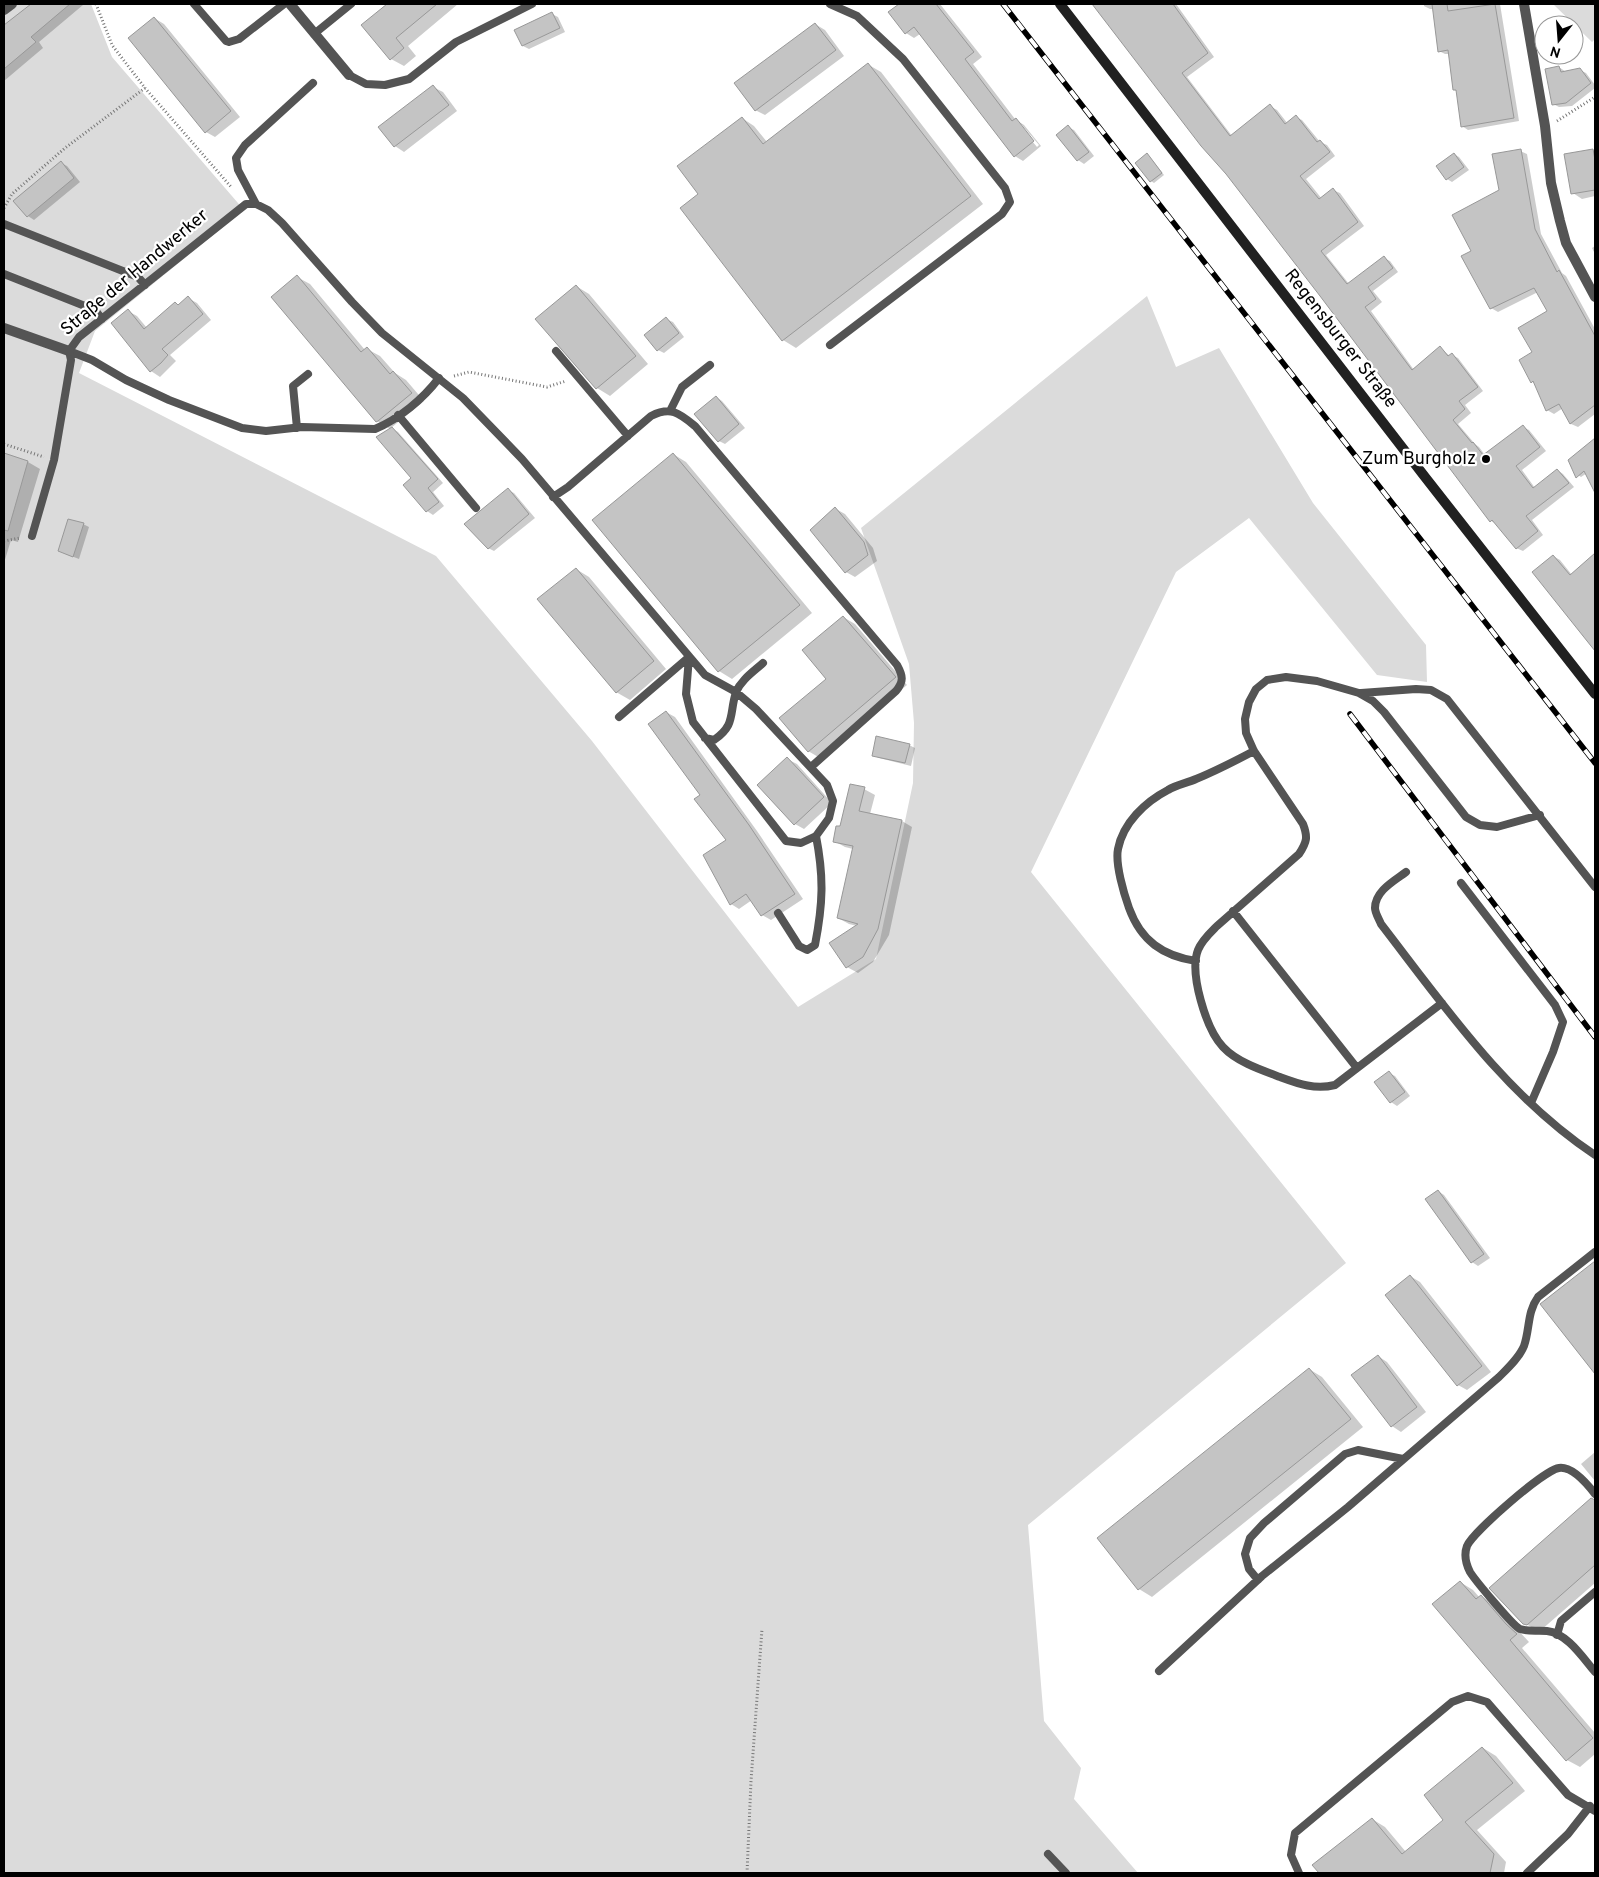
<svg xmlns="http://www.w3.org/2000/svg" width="1599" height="1877" viewBox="0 0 1599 1877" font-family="Overpass,sans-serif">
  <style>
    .green { fill: #dbdbdb }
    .shadow { fill: #0003; fill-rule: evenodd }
    .building { fill: #c4c4c4; stroke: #989898 }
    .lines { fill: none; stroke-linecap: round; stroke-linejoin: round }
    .path { stroke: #767676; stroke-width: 3; stroke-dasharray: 1 2.5; stroke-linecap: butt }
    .lane { stroke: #545454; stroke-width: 8 }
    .street { stroke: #545454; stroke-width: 10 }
    .secondary { stroke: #212121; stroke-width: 10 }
    .rail-casing { stroke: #000; stroke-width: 5.5 }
    .rail { stroke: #fff; stroke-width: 4; stroke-dasharray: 11; stroke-linecap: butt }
    .poi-dot { fill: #000; stroke: #fff; stroke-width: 2 }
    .labels { text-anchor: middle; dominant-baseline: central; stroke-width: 4.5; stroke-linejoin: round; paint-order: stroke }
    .street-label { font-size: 18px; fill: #000; stroke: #fff }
    .poi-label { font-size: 18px; fill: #000; stroke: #fff; text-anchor: end }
  </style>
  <rect width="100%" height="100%" fill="#fff"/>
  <!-- green -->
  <path class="green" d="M4 4H91L112 57 244 210 95 331 79 373 436 556 592 741 798 1007 876 959 913 783 914 723 909 664 861 528 1147 296 1176 367 1219 348 1313 503 1426 645 1427 682 1377 675 1249 518 1176 572 1031 872 1346 1263 1028 1525 1044 1721 1081 1768 1074 1799 1138 1873H4Z
    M1553 4H1595V39L1592 42Z"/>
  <!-- shadow -->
  <path class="shadow" d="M32 4 83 5 39 42 43 48 4 81V33L13 25 10 22Z
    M389 4H458L408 46 416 56 404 66 391 59 363 26Z
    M901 4H940L982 57 973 64 1015 119 1024 125 1041 146 1023 161 1015 156 920 34 914 38 906 33 889 13ZM1019 125H1022L1039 145 1037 147Z
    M1094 4H1133L1143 16 1160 4H1176L1214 57 1187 77 1232 136 1270 106 1277 110 1288 124 1296 117 1302 120 1320 142 1327 145 1335 156 1306 179 1322 199 1333 190 1340 193 1364 226 1326 255 1349 284 1384 258 1390 261 1398 272 1373 291 1382 302 1371 311 1414 370 1440 348 1450 356 1452 355 1458 358 1483 391 1465 405 1471 413 1458 424 1475 444 1479 447 1485 455 1523 427 1529 430 1546 451 1522 470 1535 488 1557 470 1563 474 1574 487 1532 520 1543 535 1523 551 1516 548 1497 524 1491 521 1321 295Z
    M1424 4H1500L1519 121 1468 130 1462 126 1457 91 1454 90 1450 54H1445L1439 51 1434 9H1430L1424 6Z
    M552 14 558 17 565 32 529 49 523 46Z
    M154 18 164 24 240 117 215 137 206 132Z
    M815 24 825 30 844 56 765 115 755 110Z
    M869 65 881 72 983 204 796 348 783 340 700 194 742 118 754 126 767 142Z
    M1559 67 1566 72 1580 70 1586 73 1595 85V88L1572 106 1559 107 1553 104Z
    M433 87 443 92 457 111 404 152 395 146Z
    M1068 127 1074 130 1094 156 1084 164 1078 160 1058 135Z
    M1593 150 1595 151V196L1582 199 1573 193Z
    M1520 151 1527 154 1541 234 1562 273 1566 276 1595 329V414L1578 427 1571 424 1563 408 1554 414 1547 410 1536 384 1532 382 1533 353 1549 312 1538 292 1498 312 1491 308 1473 251Z
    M1454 154 1459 157 1469 170 1452 182 1447 179Z
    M1149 156 1164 175 1154 183 1151 181Z
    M61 163 67 166 80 182 34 220 28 216 15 201Z
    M1595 246V254L1592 248Z
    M297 277 310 284 365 350 367 349 380 356 395 373 406 380 424 401 391 428 398 432 443 483 433 492 444 506 433 515 427 511 405 485 413 478 390 429 377 421Z
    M576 286 589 294 648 364 610 396 597 388Z
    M188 298 197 303 211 320 170 355 176 361 160 377 151 371 112 323 128 311 137 316 147 328Z
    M666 319 673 322 684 337 664 353 658 350Z
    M716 397 722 401 745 428 725 444 719 441Z
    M1595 440V468L1581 477 1575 473 1569 460Z
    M673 454 686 462 812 613 732 679 719 671 593 520Z
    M4 455 28 462 40 469 18 542 11 540 4 563Z
    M508 490 514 493 535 518 494 551 488 548Z
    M836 509 845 514 873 548 877 561 855 577 846 572Z
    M83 524 89 527 79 559 66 554Z
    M1595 555V648L1534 572 1553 556 1560 560 1572 575Z
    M576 569 589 577 666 669 630 700 616 692Z
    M843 617 855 624 907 685 820 758 808 751Z
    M666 712 675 717 757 831 803 899 771 920 762 915 752 900 739 909 731 904 727 840 701 795Z
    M909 745 915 748 911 766 879 758 873 755Z
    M787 759 797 764 832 803 804 829 795 824Z
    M864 789 875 795 870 814 902 821 912 827 889 935 873 962 858 973 847 967 857 926 849 924 838 918 853 849 845 847 834 841Z
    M1389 1073 1395 1076 1410 1096 1397 1106 1391 1102Z
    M1438 1191 1444 1195 1490 1258 1478 1266 1472 1262Z
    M1595 1263V1372L1542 1304Z
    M1410 1276 1420 1282 1491 1372 1467 1390 1458 1385Z
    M1378 1356 1387 1362 1426 1412 1401 1432 1392 1426Z
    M1309 1369 1322 1377 1363 1427 1152 1597 1139 1589 1098 1539Z
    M1595 1452V1481L1581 1464Z
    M1592 1500 1595 1501V1583L1540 1631 1533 1628 1521 1621Z
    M1460 1582 1473 1590 1480 1598 1481 1596 1494 1604 1529 1642 1522 1648 1595 1733V1754L1580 1767 1567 1760Z
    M1483 1748 1496 1756 1525 1791 1477 1830 1506 1862 1504 1873H1321L1314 1865 1372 1819 1385 1827 1406 1852 1445 1821Z"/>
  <!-- building -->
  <path class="building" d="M31 4H70L31 37 36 42 4 69V25Z
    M387 4H437L396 38 404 48 390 60 361 25Z
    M899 4H936L974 52 965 59 1012 121 1016 118 1034 141 1014 157 914 27 905 34 888 12Z
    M1092 4H1173L1208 53 1182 73 1230 136 1270 104 1285 124 1296 115 1317 142 1320 140 1330 152 1300 176 1319 199 1333 188 1358 222 1321 251 1347 284 1384 256 1393 268 1368 287 1376 299 1365 307 1412 370 1440 346 1448 356 1452 353 1478 387 1459 401 1465 409 1453 420 1472 443 1473 442 1483 455 1523 425 1540 447 1516 466 1533 488 1557 469 1569 483 1526 516 1538 531 1516 549 1492 520 1490 522 1320 296 1226 174 1201 146Z
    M1432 4H1447L1448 11 1495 4 1514 118 1461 127 1456 90H1453L1448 50 1438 52Z
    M552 12 560 28 522 46 514 30Z
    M154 17 231 111 205 133 128 38Z
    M815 23 836 50 755 111 734 83Z
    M868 63 971 196 782 341 680 208 698 194 677 166 742 117 763 144Z
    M1559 66 1561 72 1580 68 1591 83 1566 103 1552 105 1545 69Z
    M433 85 449 105 394 147 378 127Z
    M1068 125 1089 152 1077 161 1056 135Z
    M1521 149 1535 229 1557 272 1559 270 1595 336V405L1570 424 1559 404 1546 411 1533 381 1531 383 1519 360 1532 352 1518 328 1547 311 1534 288 1490 309 1461 256 1471 251 1452 215 1499 190 1492 154Z
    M1593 149 1595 160V190L1571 194 1564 154Z
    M1147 153 1162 173 1150 182 1135 163Z
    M1454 153 1464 167 1446 180 1436 166Z
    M61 161 74 178 27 217 13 201Z
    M297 275 361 352 367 347 390 374 393 371 412 393 378 421 376 422 271 297Z
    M576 285 636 356 596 389 535 319Z
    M188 296 203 314 162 349 168 355 161 363 150 372 111 323 128 309 144 329 175 302 178 305Z
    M666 317 679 333 657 351 644 335Z
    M716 396 739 424 718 442 694 414Z
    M392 427 438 479 428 488 439 502 426 512 403 485 411 478 376 437Z
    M1595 438V493L1584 471 1576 478 1568 460Z
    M4 453 28 461 8 531 4 530Z
    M673 453 800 605 718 672 592 520Z
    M508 488 529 514 488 549 464 524Z
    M835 507 864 542 868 555 845 573 810 530Z
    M68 519 84 523 73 557 58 551Z
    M1595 553V651L1532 572 1553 555 1570 575Z
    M576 568 654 661 616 693 537 599Z
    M843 616 896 677 808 752 779 718 826 679 802 650Z
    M666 711 749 825 795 894 761 916 746 894 730 905 703 855 726 840 694 799 700 795 648 724Z
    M876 736 910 744 905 763 872 756Z
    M787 757 824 797 794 825 757 785Z
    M850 784 865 787 859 811 902 820 878 929 863 957 846 968 829 943 858 924 837 918 853 846 833 842 836 826H840Z
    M1389 1071 1405 1092 1390 1103 1374 1082Z
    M1438 1190 1484 1254 1471 1263 1425 1199Z
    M1595 1261V1374L1540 1304Z
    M1410 1275 1482 1366 1457 1386 1385 1295Z
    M1378 1355 1417 1407 1391 1427 1351 1375Z
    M1309 1368 1351 1419 1138 1590 1097 1538Z
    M1591 1498 1595 1500V1565L1527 1625 1523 1624 1489 1588Z
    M1460 1581 1476 1599 1481 1595 1506 1624 1517 1634 1510 1640 1593 1738 1566 1761 1432 1604Z
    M1482 1747 1513 1783 1465 1822 1494 1854 1490 1873H1319L1312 1865 1372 1818 1402 1854 1443 1820 1424 1795Z"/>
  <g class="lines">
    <!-- path -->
    <path class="path" d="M96 4 112 45 145 88 232 188
      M1557 121 1595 97
      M4 208 12 194 65 148 145 88
      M454 376 469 372 547 387 566 381
      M4 444 44 457
      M4 541 20 538
      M747 1873 751 1781 762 1629"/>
    <!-- lane -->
    <path class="lane" d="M194 4 226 41 229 42 239 39 284 4
      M830 4 857 16 903 59 1005 188 1010 202 1002 214 830 345
      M314 34 351 4
      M349 75 366 84 385 85 409 79 456 42 532 4
      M313 83 245 145 236 158 238 170 256 204 268 210 282 223 352 302 382 333 463 398 522 459 705 675 736 692 756 709 827 785 833 801 829 818 816 836 801 843 786 841 693 722 686 694 689 657
      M4 224 138 277 145 285
      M4 274 95 310 102 319
      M69 351 92 360 126 380 169 400 242 428 266 431 302 427 375 429C399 419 423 399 439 378
      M69 351 79 337 246 204H256
      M556 351 628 436
      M670 411 682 387 710 365
      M398 415 476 508
      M297 428 293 386 308 374
      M553 497 568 487 651 416C671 406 679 413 695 426L897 665C903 676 904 681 896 691L811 767
      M32 536 54 460 71 360 69 351
      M1361 693 1416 689 1431 690 1447 699 1595 887
      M619 717 689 657
      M705 738 714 740C736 725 729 714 736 692 741 680 753 672 763 663
      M1406 872C1394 881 1375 891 1375 908 1375 913 1379 919 1381 924 1445 1007 1506 1096 1595 1155
      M1461 883 1555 1005 1563 1022 1553 1052 1531 1103
      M1233 911 1357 1068
      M778 913 799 946 807 950 815 945C823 904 824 877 816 836
      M1196 961C1163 956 1141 941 1129 908 1124 894 1115 864 1118 849 1123 823 1145 802 1168 790 1176 785 1187 783 1196 779 1216 771 1235 761 1254 751
      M1442 1003 1335 1085C1315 1090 1299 1084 1280 1077 1261 1070 1237 1062 1223 1047 1206 1029 1189 973 1198 950 1202 940 1210 933 1217 926L1299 854C1307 842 1308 837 1303 824L1254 751 1246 733 1245 719 1249 702 1256 689 1267 680 1286 677 1317 681 1359 693 1373 701 1384 712 1466 817 1480 825 1497 827 1540 815
      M1595 1494C1588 1485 1572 1466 1559 1468 1544 1470 1473 1532 1467 1546 1464 1554 1466 1564 1470 1572 1475 1580 1513 1626 1520 1629 1529 1632 1538 1630 1547 1631 1567 1633 1583 1658 1595 1672
      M1258 1580 1249 1569 1245 1554 1250 1538 1264 1523 1345 1454 1358 1450 1403 1459
      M1557 1635 1561 1621 1595 1592
      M1159 1671 1262 1576 1348 1507 1499 1377C1508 1368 1519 1358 1524 1346 1530 1329 1527 1312 1538 1297L1595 1252
      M1048 1854 1066 1873
      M1299 1873 1291 1855 1295 1833 1452 1702 1468 1696 1487 1702 1568 1795 1595 1811
      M1527 1873 1568 1834 1590 1806"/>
    <!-- street -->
    <path class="street" d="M290 4 349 75
      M1524 4 1545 126 1551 183 1560 221 1566 243 1595 297
      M4 10 12 4
      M4 328 69 351"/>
    <!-- secondary -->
    <path class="secondary" d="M1060 4 1425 477 1595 694"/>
    <!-- rail casing -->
    <g class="rail-casing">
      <path id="rail" d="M1003 4 1595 763
        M1350 714 1595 1037"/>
    </g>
    <!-- rail -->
    <use href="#rail" class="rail"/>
  </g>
  <!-- markers -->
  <circle class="poi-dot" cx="1486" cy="459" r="5"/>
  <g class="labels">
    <!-- street labels -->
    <g class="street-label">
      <text transform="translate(135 273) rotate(-40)">Straße der Handwerker</text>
      <text transform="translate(1340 339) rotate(52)">Regensburger Straße</text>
    </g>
    <!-- poi labels -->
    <g class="poi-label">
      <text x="1476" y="459">Zum Burgholz</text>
    </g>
  </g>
  <!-- border -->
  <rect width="1599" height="1877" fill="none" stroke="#000000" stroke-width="10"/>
  <!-- north arrow -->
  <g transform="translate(1559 40) rotate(197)"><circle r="24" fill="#ffffff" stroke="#999999"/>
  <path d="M0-4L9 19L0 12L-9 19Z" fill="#000000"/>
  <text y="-8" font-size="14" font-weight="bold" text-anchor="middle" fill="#000000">N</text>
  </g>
</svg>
